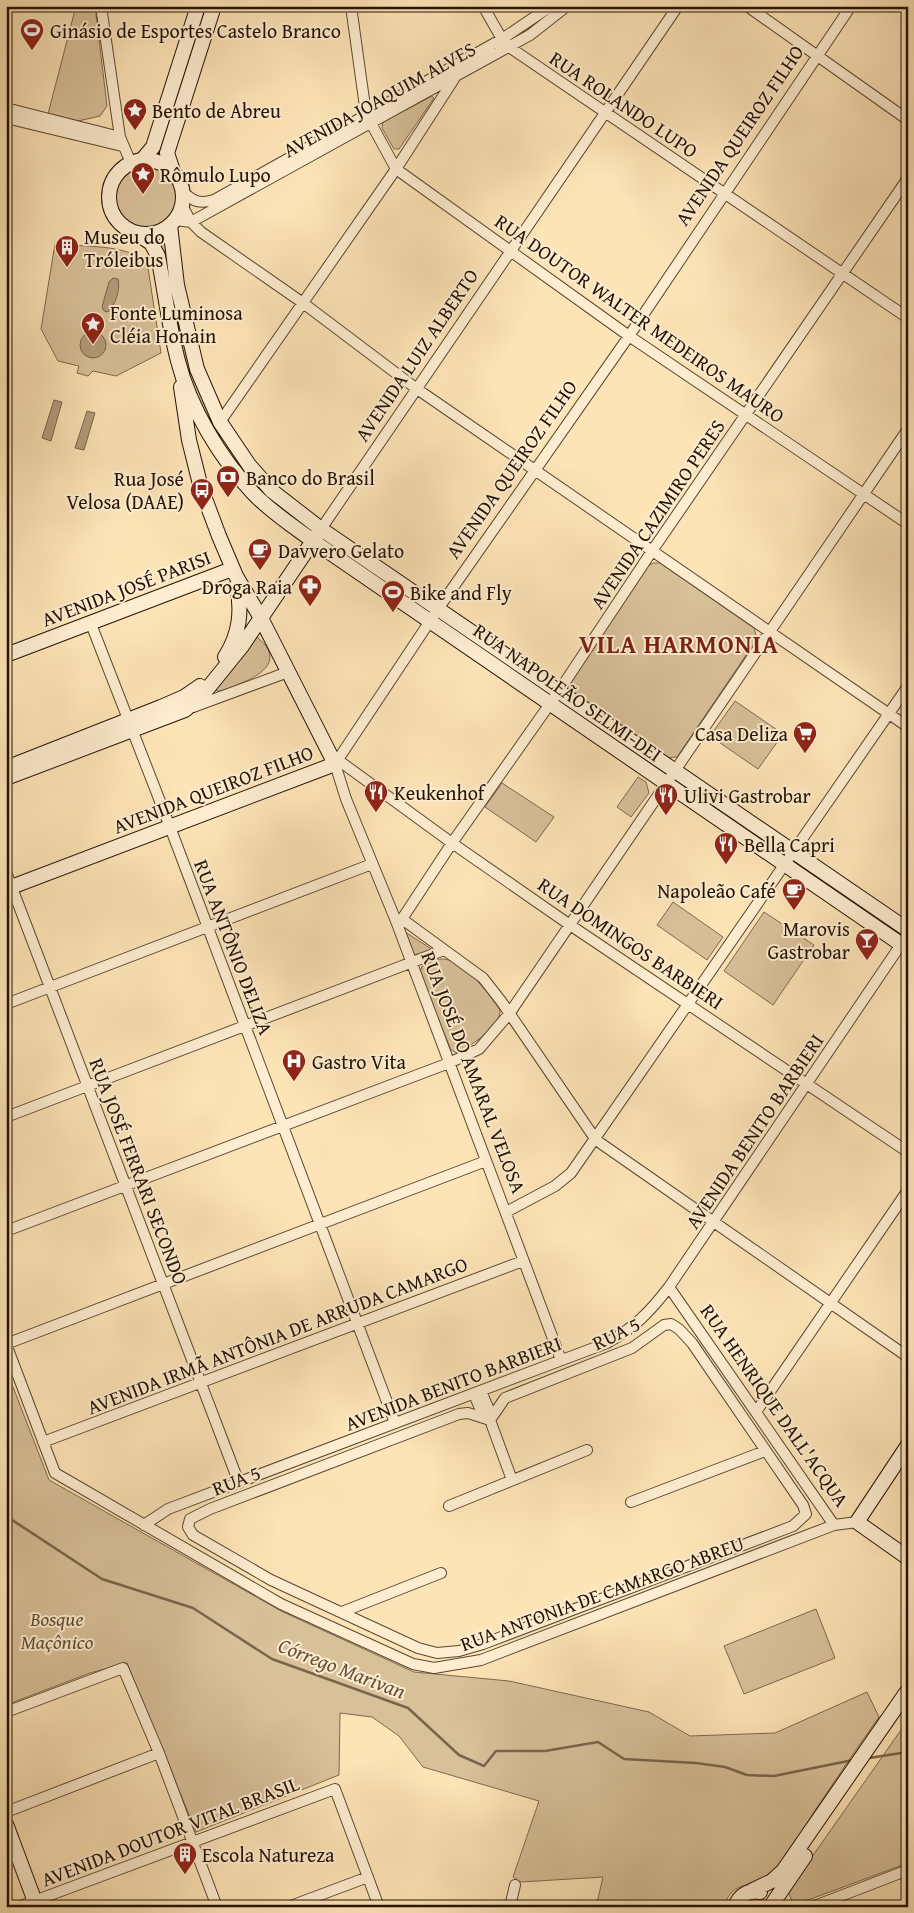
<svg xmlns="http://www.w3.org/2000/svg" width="914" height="1913" viewBox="0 0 914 1913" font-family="'Gentium Book Plus',serif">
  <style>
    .green { fill: #d8c099; stroke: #7e694e }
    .water { fill: #b39d7a; stroke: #7a654b }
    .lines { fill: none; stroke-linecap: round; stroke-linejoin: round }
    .stream { stroke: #7a654b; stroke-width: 2.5 }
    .street-casing { stroke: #5a4631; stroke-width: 12 }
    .secondary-casing { stroke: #241204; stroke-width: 16 }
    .street { stroke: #feedd0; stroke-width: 10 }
    .secondary { stroke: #feedd0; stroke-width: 14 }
    .labels { text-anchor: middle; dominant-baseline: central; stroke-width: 4; stroke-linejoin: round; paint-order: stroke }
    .poi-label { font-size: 20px; fill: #241204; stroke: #feedd0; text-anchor: start }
    .street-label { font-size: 20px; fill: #241204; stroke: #feedd0 }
    .park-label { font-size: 20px; font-style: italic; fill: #634f38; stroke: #feedd0 }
    .water-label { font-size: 21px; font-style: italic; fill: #645139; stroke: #feedd0 }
    .district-label { font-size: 25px; font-weight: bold; letter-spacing: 1px; fill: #7a1f14; stroke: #feedd0 }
  </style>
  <rect width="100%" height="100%" fill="#fde4b7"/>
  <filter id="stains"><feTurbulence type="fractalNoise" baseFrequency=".004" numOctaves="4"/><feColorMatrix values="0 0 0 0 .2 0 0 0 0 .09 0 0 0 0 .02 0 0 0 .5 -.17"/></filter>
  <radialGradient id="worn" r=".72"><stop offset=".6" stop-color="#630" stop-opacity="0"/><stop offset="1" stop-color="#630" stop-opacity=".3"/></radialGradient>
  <!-- green -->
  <path class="green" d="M76 6H95L107 106 100 116 78 121 48 114Z
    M201 6H209L161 155 157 154 158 150Z
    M432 96 434 98 399 149H394L382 128 383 122Z
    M116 198a30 30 0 1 1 60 0a30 30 0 1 1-60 0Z
    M160 240H163L167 244 206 404 308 525V529L264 500 216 436 188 378 174 322Z
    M55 244C85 247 122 244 147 261L161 353 116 376 93 371 88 376 77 373 79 366 58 361 41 329Z
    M653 563H660L754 628 757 639 677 757 666 758 570 693 569 683 648 566Z
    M257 637C285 660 262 675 239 684 232 687 224 691 217 691L215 688 252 639Z
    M562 701 663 770 661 772 560 704Z
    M735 701 783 734 758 769 710 736Z
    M638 777 646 782 649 793 631 817 617 807Z
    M681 781 782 851 780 854 678 783Z
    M502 783 554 817 536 842 485 807Z
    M800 862 899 929V934L895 935 797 867 796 863Z
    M673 902 723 937 707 960 657 925Z
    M764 912 814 945 773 1005 724 971Z
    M405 932 430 948 431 950 414 955Z
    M440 959C462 957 489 994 500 1010 501 1027 470 1046 457 1053L451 1050 420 973 422 966Z
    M6 1369 49 1480 283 1612 414 1672 509 1681 649 1712 690 1736 775 1733 867 1692 879 1717C856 1749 834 1782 812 1815 800 1834 790 1856 774 1872 756 1890 732 1877 724 1907H596L603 1877 521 1882 513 1877 539 1801 423 1767 399 1736 372 1717 340 1713 339 1775 196 1832 127 1663 90 1673 6 1705Z
    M816 1609 835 1658 744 1694 724 1646Z
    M908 1720V1863L800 1903 792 1901 788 1891Z
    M747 1898H762L769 1907H740Z"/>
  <!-- water -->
  <path class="water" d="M113 278 118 279C121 288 115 306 108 312L104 311 102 307 109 282Z
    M80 345a13 13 0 1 1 26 0a13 13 0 1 1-26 0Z
    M54 400 62 402 51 441 42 438Z
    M87 411 95 413 84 450 75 448Z"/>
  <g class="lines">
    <!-- stream -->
    <path class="stream" d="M6 1516 102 1579 193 1608 272 1659 408 1708 459 1755 484 1766 496 1751H545L598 1742 624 1759 696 1763 725 1767 747 1775 774 1776 853 1760
      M869 1758 908 1752"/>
    <!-- street casing -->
    <g class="street-casing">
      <path id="street" d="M101 6 120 137 131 163
        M351 6 366 114 396 169 629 336 908 524
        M483 6 502 39 509 47 908 318
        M747 6 908 120
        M6 108 120 137
        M6 118 122 146
        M183 192C194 202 200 204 214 200L502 39 551 6
        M182 205 191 222 201 232 303 303 417 389 908 727
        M175 220 191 222 530 35 567 6
        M220 422 396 169 454 79
        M321 529 678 6
        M91 624 170 827 395 1423
        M193 707 288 672
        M338 760 452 843 570 925 908 1152
        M6 872 239 1483
        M402 919 452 843 559 691 652 551 908 178
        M397 921 402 919 483 978 501 1001 596 1140 908 1357
        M6 1004 372 864
        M6 1117 444 950
        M506 1212 555 1186 571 1173 908 686
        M6 1231 449 1063 479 1049 509 1014 908 429
        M669 1287 834 1525 857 1522
        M671 1324 679 1329 692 1343 803 1505 806 1514 793 1526 483 1644 459 1651 437 1653 418 1648 271 1580 193 1535 188 1527 190 1519 210 1509 459 1414 468 1413 490 1420 505 1398 632 1348 664 1325Z
        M6 1344 55 1473 281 1604 413 1664 434 1668 481 1660 834 1525
        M6 1344 486 1161
        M561 1360 396 921 346 799 335 764 438 609 629 336 851 6
        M481 1391 492 1417
        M474 1394 484 1418
        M756 1412 908 1190
        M490 1420 512 1480
        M43 1442 523 1261
        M631 1502 765 1451
        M449 1506 587 1450
        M144 1525 168 1509 607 1343C635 1327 649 1313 669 1287L908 934
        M342 1612 441 1573
        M6 1712 123 1668 159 1753 217 1907
        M6 1812 159 1753
        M18 1907 335 1789 379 1907
        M288 1907 368 1877
        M510 1907 515 1885
        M812 1907 908 1870"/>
    </g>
    <!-- secondary casing -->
    <g class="secondary-casing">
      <path id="secondary" d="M142 160 153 147 198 6
        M109 197a37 37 0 1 1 74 0a37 37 0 1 1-74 0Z
        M173 171 167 153 214 6
        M170 225 177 285 197 369 220 422 249 465 272 491 321 529 908 930
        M136 233 151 243 158 256C165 291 169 327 178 361 190 408 220 458 253 493 271 512 293 526 313 541L908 949
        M6 655 232 569
        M225 657C240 634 242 611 237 585
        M6 768 161 707 184 697 200 686
        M6 778 185 710 204 693 242 646 317 535
        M6 889 335 764 261 618 236 576 219 536 201 488 189 440 181 387
        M908 1445 857 1522 908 1558
        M6 1824 37 1907
        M751 1891 772 1881 783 1871 908 1690
        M773 1903 805 1856
        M735 1907C739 1895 748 1890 760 1892"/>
    </g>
    <!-- street -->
    <use href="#street" class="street"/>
    <!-- secondary -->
    <use href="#secondary" class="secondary"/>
  </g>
  <!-- icons -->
  <defs>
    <g id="stadium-pin" transform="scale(1.25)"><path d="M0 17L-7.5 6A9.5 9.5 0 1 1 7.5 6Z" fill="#8f2418" stroke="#feedd0"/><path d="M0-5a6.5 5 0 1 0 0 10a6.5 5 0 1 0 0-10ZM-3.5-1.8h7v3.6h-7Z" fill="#fff"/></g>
    <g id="sight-pin" transform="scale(1.25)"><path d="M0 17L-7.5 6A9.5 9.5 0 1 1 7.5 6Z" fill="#8f2418" stroke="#feedd0"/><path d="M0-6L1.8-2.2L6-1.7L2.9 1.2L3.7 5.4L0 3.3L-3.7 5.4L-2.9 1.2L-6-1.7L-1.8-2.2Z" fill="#fff"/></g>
    <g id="building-pin" transform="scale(1.25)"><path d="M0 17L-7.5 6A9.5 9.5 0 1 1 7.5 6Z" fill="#8f2418" stroke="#feedd0"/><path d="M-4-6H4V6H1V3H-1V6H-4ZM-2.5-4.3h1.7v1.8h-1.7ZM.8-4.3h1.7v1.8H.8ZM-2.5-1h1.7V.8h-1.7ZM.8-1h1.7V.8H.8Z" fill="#fff"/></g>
    <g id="bank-pin" transform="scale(1.25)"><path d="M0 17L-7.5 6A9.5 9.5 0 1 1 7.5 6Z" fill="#8f2418" stroke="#feedd0"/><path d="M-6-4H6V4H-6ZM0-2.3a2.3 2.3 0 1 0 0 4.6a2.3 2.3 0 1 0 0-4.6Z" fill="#fff"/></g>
    <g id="bus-pin" transform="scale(1.25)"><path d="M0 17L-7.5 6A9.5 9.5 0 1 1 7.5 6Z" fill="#8f2418" stroke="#feedd0"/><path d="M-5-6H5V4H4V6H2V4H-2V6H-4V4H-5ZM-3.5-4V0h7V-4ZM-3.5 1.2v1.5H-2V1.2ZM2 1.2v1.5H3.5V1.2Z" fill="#fff"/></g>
    <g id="cafe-pin" transform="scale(1.25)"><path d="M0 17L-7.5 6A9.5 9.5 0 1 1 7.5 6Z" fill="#8f2418" stroke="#feedd0"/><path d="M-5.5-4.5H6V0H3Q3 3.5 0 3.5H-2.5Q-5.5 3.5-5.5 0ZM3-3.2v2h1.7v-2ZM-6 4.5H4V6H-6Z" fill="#fff"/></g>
    <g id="pharmacy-pin" transform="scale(1.25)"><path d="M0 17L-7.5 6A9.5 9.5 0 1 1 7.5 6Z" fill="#8f2418" stroke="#feedd0"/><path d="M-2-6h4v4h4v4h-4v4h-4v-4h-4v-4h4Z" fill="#fff"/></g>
    <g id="supermarket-pin" transform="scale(1.25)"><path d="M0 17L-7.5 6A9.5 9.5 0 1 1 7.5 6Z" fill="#8f2418" stroke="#feedd0"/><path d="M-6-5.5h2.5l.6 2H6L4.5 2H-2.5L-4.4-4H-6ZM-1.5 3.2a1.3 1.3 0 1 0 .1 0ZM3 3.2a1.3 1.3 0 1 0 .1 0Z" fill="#fff"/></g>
    <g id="restaurant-pin" transform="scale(1.25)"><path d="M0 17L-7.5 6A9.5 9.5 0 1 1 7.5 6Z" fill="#8f2418" stroke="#feedd0"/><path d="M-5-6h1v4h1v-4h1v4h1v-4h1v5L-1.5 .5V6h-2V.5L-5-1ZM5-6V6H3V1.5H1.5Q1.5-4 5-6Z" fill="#fff"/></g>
    <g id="bar-pin" transform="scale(1.25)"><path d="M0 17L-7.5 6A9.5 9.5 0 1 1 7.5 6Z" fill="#8f2418" stroke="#feedd0"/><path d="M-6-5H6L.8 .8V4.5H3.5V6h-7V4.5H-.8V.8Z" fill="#fff"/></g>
    <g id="hospital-pin" transform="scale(1.25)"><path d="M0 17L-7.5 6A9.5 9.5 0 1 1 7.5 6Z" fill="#8f2418" stroke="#feedd0"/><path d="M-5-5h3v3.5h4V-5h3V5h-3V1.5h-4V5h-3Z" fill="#fff"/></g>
  </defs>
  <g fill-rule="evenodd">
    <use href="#stadium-pin" x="32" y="30"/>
    <use href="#sight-pin" x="135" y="110"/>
    <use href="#sight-pin" x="143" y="174"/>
    <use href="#building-pin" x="67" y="247"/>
    <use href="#sight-pin" x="93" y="324"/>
    <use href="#bank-pin" x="228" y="477"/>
    <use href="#bus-pin" x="202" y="490"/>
    <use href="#cafe-pin" x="260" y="550"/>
    <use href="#pharmacy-pin" x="310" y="586"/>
    <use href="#stadium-pin" x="393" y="592"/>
    <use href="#supermarket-pin" x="805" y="733"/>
    <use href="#restaurant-pin" x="376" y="792"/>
    <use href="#restaurant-pin" x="666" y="795"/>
    <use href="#restaurant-pin" x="726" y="844"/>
    <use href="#cafe-pin" x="794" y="890"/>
    <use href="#bar-pin" x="867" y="940"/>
    <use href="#hospital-pin" x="294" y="1061"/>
    <use href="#building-pin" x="185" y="1854"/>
  </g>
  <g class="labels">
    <!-- poi labels -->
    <g class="poi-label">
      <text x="50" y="30">Ginásio de Esportes Castelo Branco</text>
      <text x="152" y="110">Bento de Abreu</text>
      <text x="160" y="174">Rômulo Lupo</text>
      <text x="84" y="236">Museu do<tspan x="84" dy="23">Tróleibus</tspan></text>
      <text x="110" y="312">Fonte Luminosa<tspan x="110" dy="23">Cléia Honain</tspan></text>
      <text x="246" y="477">Banco do Brasil</text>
      <text x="184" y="478" text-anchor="end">Rua José<tspan x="184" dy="23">Velosa (DAAE)</tspan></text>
      <text x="278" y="550">Davvero Gelato</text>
      <text x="292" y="586" text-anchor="end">Droga Raia</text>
      <text x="410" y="592">Bike and Fly</text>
      <text x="788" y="733" text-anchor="end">Casa Deliza</text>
      <text x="394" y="792">Keukenhof</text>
      <text x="684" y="795">Ulivi Gastrobar</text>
      <text x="744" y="844">Bella Capri</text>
      <text x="776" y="890" text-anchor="end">Napoleão Café</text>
      <text x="850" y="928" text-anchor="end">Marovis<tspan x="850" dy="23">Gastrobar</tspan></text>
      <text x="312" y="1061">Gastro Vita</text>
      <text x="202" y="1854">Escola Natureza</text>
    </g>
    <!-- street labels -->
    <g class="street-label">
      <text transform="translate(379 99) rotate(-29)">AVENIDA JOAQUIM ALVES</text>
      <text transform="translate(624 104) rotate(34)">RUA ROLANDO LUPO</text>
      <text transform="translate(739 135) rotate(-56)">AVENIDA QUEIROZ FILHO</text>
      <text transform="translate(640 318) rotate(35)">RUA DOUTOR WALTER MEDEIROS MAURO</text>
      <text transform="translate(416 355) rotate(-56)">AVENIDA LUIZ ALBERTO</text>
      <text transform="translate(511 469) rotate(-55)">AVENIDA QUEIROZ FILHO</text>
      <text transform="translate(657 514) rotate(-56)">AVENIDA CAZIMIRO PERES</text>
      <text transform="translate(126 588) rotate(-21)">AVENIDA JOSÉ PARISI</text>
      <text transform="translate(568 692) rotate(35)">RUA NAPOLEÃO SELMI-DEI</text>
      <text transform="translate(213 789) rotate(-21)">AVENIDA QUEIROZ FILHO</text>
      <text transform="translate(631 943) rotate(34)">RUA DOMINGOS BARBIERI</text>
      <text transform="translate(234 947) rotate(69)">RUA ANTÔNIO DELIZA</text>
      <text transform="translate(474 1072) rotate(69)">RUA JOSÉ DO AMARAL VELOSA</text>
      <text transform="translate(754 1131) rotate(-56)">AVENIDA BENITO BARBIERI</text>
      <text transform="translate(139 1171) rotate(69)">RUA JOSÉ FERRARI SECONDO</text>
      <text transform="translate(616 1333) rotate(-26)">RUA 5</text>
      <text transform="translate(277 1335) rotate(-21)">AVENIDA IRMÃ ANTÔNIA DE ARRUDA CAMARGO</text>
      <text transform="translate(453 1383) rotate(-21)">AVENIDA BENITO BARBIERI</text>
      <text transform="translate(775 1405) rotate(55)">RUA HENRIQUE DALL'ACQUA</text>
      <text transform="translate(236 1480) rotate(-21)">RUA 5</text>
      <text transform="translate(602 1593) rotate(-20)">RUA ANTONIA DE CAMARGO ABREU</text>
      <text transform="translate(170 1831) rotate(-21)">AVENIDA DOUTOR VITAL BRASIL</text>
    </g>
    <!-- park labels -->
    <g class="park-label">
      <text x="57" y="1618">Bosque<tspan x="57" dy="23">Maçônico</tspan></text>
    </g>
    <!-- water labels -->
    <g class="water-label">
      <text transform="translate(342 1668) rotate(21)">Córrego Marivan</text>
    </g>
    <!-- district labels -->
    <g class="district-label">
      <text x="679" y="644">VILA HARMONIA</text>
    </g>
  </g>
  <!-- margin -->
  <rect width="914" height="1913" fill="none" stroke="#fde4b7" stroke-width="25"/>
  <rect x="8" y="8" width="899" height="1898" fill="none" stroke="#241204" stroke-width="2.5"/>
  <rect x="12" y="12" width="889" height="1888" fill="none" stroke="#241204"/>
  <rect width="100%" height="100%" filter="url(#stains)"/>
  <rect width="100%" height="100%" fill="url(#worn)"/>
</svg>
